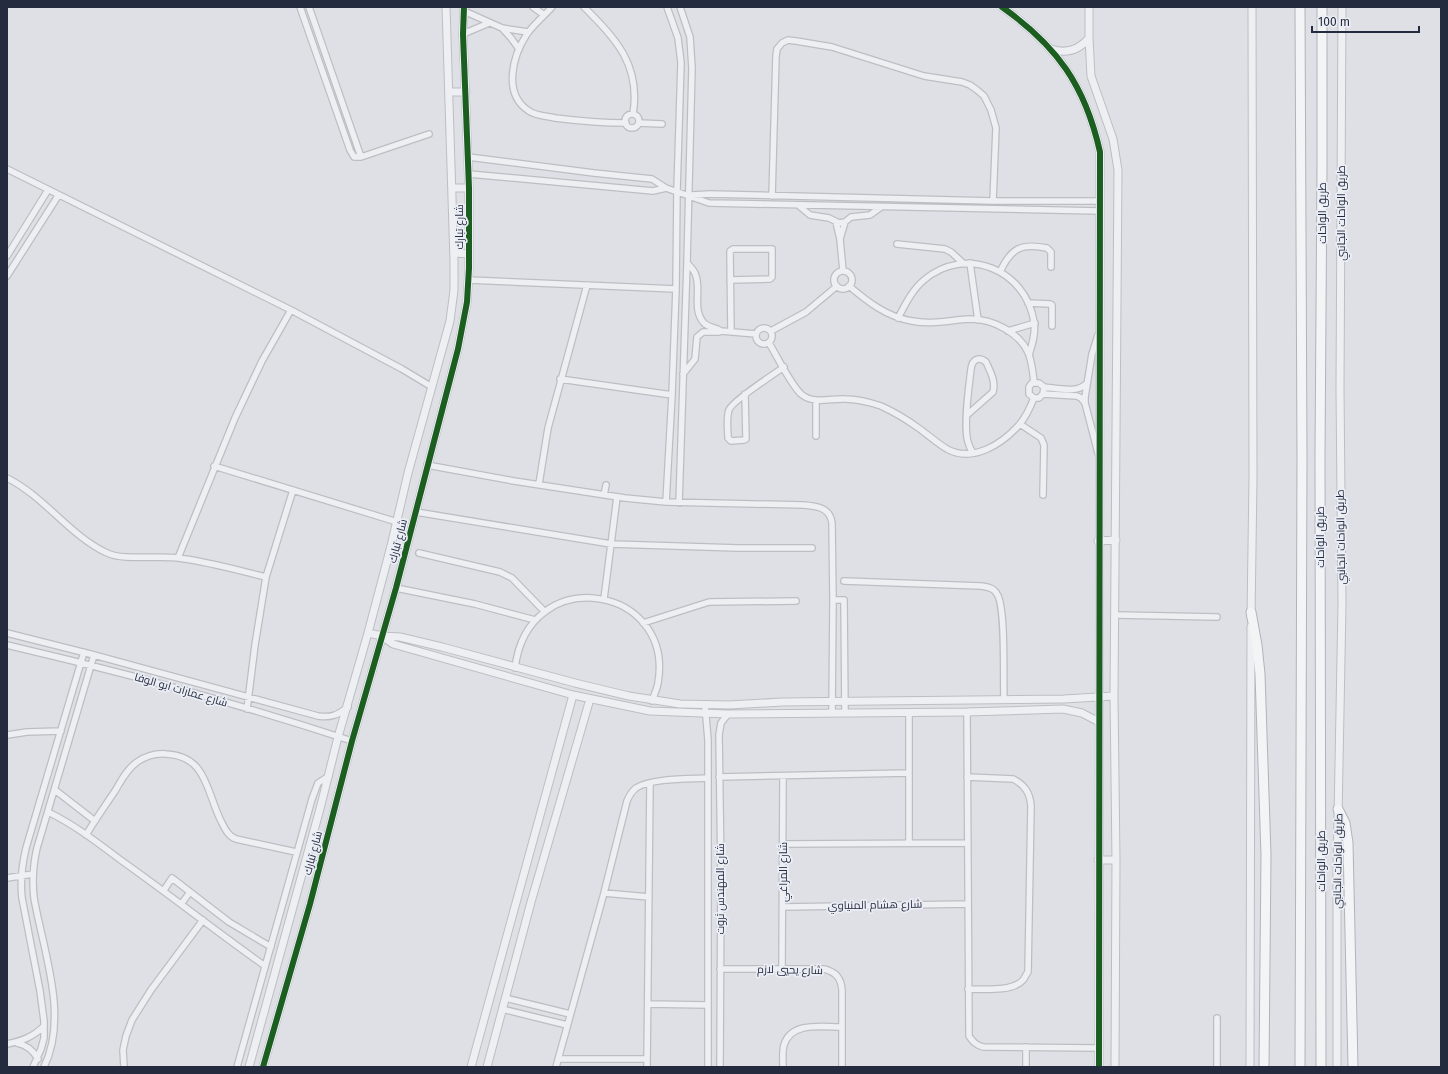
<svg xmlns="http://www.w3.org/2000/svg" width="1448" height="1074" viewBox="0 0 1448 1074" font-family="'Fira Sans',Cairo,sans-serif">
  <style>
    .lines { fill: none; stroke-linecap: round; stroke-linejoin: round }
    .minor-casing { stroke: #bdbec3; stroke-width: 8 }
    .tertiary-casing { stroke: #bdbec3; stroke-width: 9 }
    .trunk-casing { stroke: #b1b3ba; stroke-width: 11 }
    .minor { stroke: #eeeff2; stroke-width: 5.5 }
    .tertiary { stroke: #eeeff2; stroke-width: 7 }
    .trunk { stroke: #f3f4f5; stroke-width: 9 }
    .cycleway-casing { stroke: #ebeef5; stroke-width: 8 }
    .cycleway { stroke: #1b5e20; stroke-width: 6 }
    .labels { text-anchor: middle; dominant-baseline: central; stroke-width: 3.5; stroke-linejoin: round; paint-order: stroke }
    .street-label { font-size: 11px; fill: #242b3f; stroke: #ebeef5 }
  </style>
  <rect width="100%" height="100%" fill="#dfe0e5"/>
  <g class="lines">
    <!-- minor casing -->
    <g class="minor-casing">
      <path id="minor" d="M300 7 350 150 354 157H361L429 134
        M309 7 361 157
        M533 7 544 15
        M552 7C544 16 534 24 527 34 513 55 502 94 529 111 536 116 547 116 555 118 579 121 602 123 626 123
        M584 7C616 39 641 65 633 114
        M464 11 502 28 528 32
        M502 28 511 38 519 49
        M463 34 489 23
        M625 121a7 7 0 1 1 14 0a7 7 0 1 1-14 0Z
        M639 123 662 124
        M468 157 594 173 652 179 666 188 653 191 469 174
        M7 169 291 310 402 369 432 387
        M666 188 709 203 1100 211
        M692 195 710 194 993 201H1100
        M772 196 776 56 777 49 782 43 788 40 796 41 832 47 924 76 962 82 970 85 977 90 984 96 991 110 996 128 993 201
        M798 205 810 215 829 218 839 223 845 222 851 217 870 215 881 207
        M836 222 840 239 843 271
        M840 239 845 222
        M897 244 945 249 951 252 963 263
        M7 256 48 190
        M687 263C691 267 695 271 696 276 701 291 692 310 704 323 709 328 716 327 721 331
        M970 263 978 320
        M834 280a9 9 0 1 1 18 0a9 9 0 1 1-18 0Z
        M1000 272C1011 248 1021 243 1047 248L1051 252V267
        M7 276 58 196
        M468 280 676 289
        M730 280 770 279 772 277V249H733L730 251 731 332
        M849 286C868 302 887 317 912 321 932 325 950 320 970 319 993 319 1021 333 1029 355 1032 363 1033 374 1034 382
        M1028 303 1050 304 1052 305V326
        M898 318C905 305 912 290 924 280 965 245 1026 269 1034 322 1036 333 1032 345 1029 355
        M756 336a8 8 0 1 1 16 0a8 8 0 1 1-16 0Z
        M771 331 806 312 837 286
        M1008 331 1035 323
        M1098 335 1092 354 1085 397V403L1098 453
        M769 343C777 356 791 385 801 394 814 405 831 398 845 399 857 399 869 402 881 406 894 412 906 419 917 427 927 434 937 443 947 449 973 463 1002 444 1019 425 1026 417 1030 408 1034 398
        M683 374 695 359 697 337 703 332H719L721 331 756 334
        M560 379 672 395
        M1044 387C1057 388 1078 394 1087 383
        M745 394 746 439 744 440 731 441 728 438C728 430 726 418 729 410 731 402 774 374 784 367
        M1043 394 1044 387 1039 383H1032L1029 387V394L1034 398H1039L1043 394 1077 396 1081 398 1085 403
        M816 401V436
        M967 415 993 392C996 381 990 371 986 362 978 356 972 360 971 369 969 386 963 426 968 442 969 446 971 450 973 453
        M1020 424 1041 438 1044 445 1043 495
        M427 465 514 481 625 498 666 502 803 505C816 506 830 507 832 523L833 600 832 713
        M214 466 397 522
        M7 478C45 497 69 535 107 553 123 561 160 555 179 558 209 562 237 570 266 577
        M539 484 548 428 587 285
        M604 495 606 485
        M666 502 672 395 676 289 677 190 681 63 678 38 667 7
        M679 503 687 263 692 68 690 37 680 7
        M416 512 611 544 738 548H812
        M419 553 500 572 512 578 545 612
        M178 558 235 418 262 361 291 310
        M844 581 981 586C988 587 994 588 997 594 1006 607 1003 680 1004 699
        M396 588 475 604 535 620
        M604 599 617 497
        M833 600H844L845 713
        M1116 615 1217 617
        M643 623 709 602 796 601
        M7 633 94 655 318 716C331 718 338 715 348 707
        M7 645C123 672 239 704 352 741
        M515 668C528 561 675 585 658 683 657 689 654 695 652 701
        M705 705 708 740V1067
        M247 709 255 645 266 577 293 490
        M909 712V843
        M967 712 969 1036C973 1042 976 1045 983 1047L1099 1048
        M7 735 27 732 61 731
        M719 777 909 773
        M967 777 1013 779C1025 785 1030 793 1031 806L1028 972C1026 974 1025 978 1023 980 1013 992 983 989 968 989
        M55 790 95 821
        M48 812C75 825 98 843 122 861 170 895 217 932 265 966
        M86 835C95 820 105 806 115 791 121 781 127 769 137 762 146 756 155 753 166 754 207 756 206 791 221 821 225 829 228 836 236 839L296 852
        M783 844 968 843
        M7 878 33 874
        M164 890 172 878 229 922 271 947
        M604 893 649 897
        M182 903 190 892
        M783 907 968 904
        M720 969H824C836 972 841 978 842 990V1067
        M782 969 783 776
        M505 998 570 1014
        M648 1004 708 1005
        M502 1009 567 1025
        M17 1043C27 1045 33 1050 38 1059
        M7 1044C22 1041 33 1037 44 1026
        M1026 1047V1067
        M558 1059H647
        M33 1067 41 1049 44 1038V1021L40 991 22 898C20 881 22 865 26 848L84 652
        M44 1067C69 1016 43 950 34 898 32 880 33 865 37 848L94 655
        M124 1067 123 1050 126 1036 132 1020 151 990 203 920
        M237 1067 312 799 318 783 329 776
        M556 1067 604 893 627 801C629 796 631 792 636 788 651 778 690 779 708 778
        M647 1067 650 783
        M720 1067 721 871 719 735 721 723 728 714
        M783 1067C783 1060 782 1052 784 1045 791 1021 823 1027 842 1027
        M1217 1067V1018"/>
    </g>
    <!-- tertiary casing -->
    <g class="tertiary-casing">
      <path id="tertiary" d="M1002 7C1057 46 1085 85 1100 152L1099 1067
        M1089 7V38L1091 76 1113 139 1118 170 1114 696 1116 860 1115 1067
        M1051 49C1066 54 1079 50 1089 38
        M450 92H466
        M452 188H469
        M454 253 469 254
        M1098 541 1116 540
        M391 546 406 549
        M1251 617 1253 478 1252 7
        M368 633 382 636 400 637 442 647 575 683 629 696 680 704 729 705 782 702 1064 699 1114 696
        M382 636 393 644 400 646 573 695 650 711 728 714 967 712 1063 709 1082 713 1099 722
        M1098 860H1116
        M249 1067 321 805 338 737 368 633 391 546 408 473 450 321 454 290V261L446 7
        M263 1067 310 904 352 741 396 588 458 349 467 302 469 268V188L463 34 464 7
        M471 1067 573 695
        M487 1067 531 902 590 699
        M1250 1067 1251 627
        M1337 1067V871L1342 604 1340 388 1342 7"/>
    </g>
    <!-- trunk casing -->
    <g class="trunk-casing">
      <path id="trunk" d="M1300 7 1302 457 1300 1067
        M1251 612 1257 645 1260 674 1266 855 1264 1067
        M1338 809 1345 823 1348 843 1353 1067
        M1321 1067 1320 456 1322 167V7"/>
    </g>
    <!-- minor -->
    <use href="#minor" class="minor"/>
    <!-- tertiary -->
    <use href="#tertiary" class="tertiary"/>
    <!-- trunk -->
    <use href="#trunk" class="trunk"/>
    <!-- cycleway casing -->
    <g class="cycleway-casing">
      <path id="cycleway" d="M1002 7C1057 46 1085 85 1100 152L1099 1067
        M263 1067 310 904 352 741 396 588 458 349 467 302 469 268V188L463 34 464 7"/>
    </g>
    <!-- cycleway -->
    <use href="#cycleway" class="cycleway"/>
  </g>
  <g class="labels">
    <!-- street labels -->
    <g class="street-label">
      <text transform="translate(1322 213) rotate(-90)">طريق الواحات</text>
      <text transform="translate(1341 213) rotate(-90)">طريق الواحات الجانبي</text>
      <text transform="translate(459 227) rotate(-90)">شارع تبارك</text>
      <text transform="translate(1320 537) rotate(-90)">طريق الواحات</text>
      <text transform="translate(1341 537) rotate(-91)">طريق الواحات الجانبي</text>
      <text transform="translate(398 541) rotate(-75)">شارع تبارك</text>
      <text transform="translate(181 690) rotate(16)">شارع عمارات ابو الوفا</text>
      <text transform="translate(313 853) rotate(-75)">شارع تبارك</text>
      <text transform="translate(1321 861) rotate(-90)">طريق الواحات</text>
      <text transform="translate(1338 861) rotate(-89)">طريق الواحات الجانبي</text>
      <text transform="translate(783 872) rotate(-90)">شارع المراغي</text>
      <text transform="translate(720 889) rotate(-90)">شارع المهندس ثروت</text>
      <text transform="translate(875 905) rotate(-1)">شارع هشام المنياوي</text>
      <text transform="translate(790 970) rotate(1)">شارع يحيي لازم</text>
    </g>
  </g>
  <!-- border -->
  <rect width="1448" height="1074" fill="none" stroke="#242b3f" stroke-width="16"/>
  <!-- scale -->
  <path d="M1312 26v6h107v-6" fill="none" stroke="#242b3f" stroke-width="2"/>
  <text x="1318" y="26" font-size="12" fill="#242b3f" stroke="#ebeef5" stroke-width="3" paint-order="stroke">100 m</text>
</svg>
